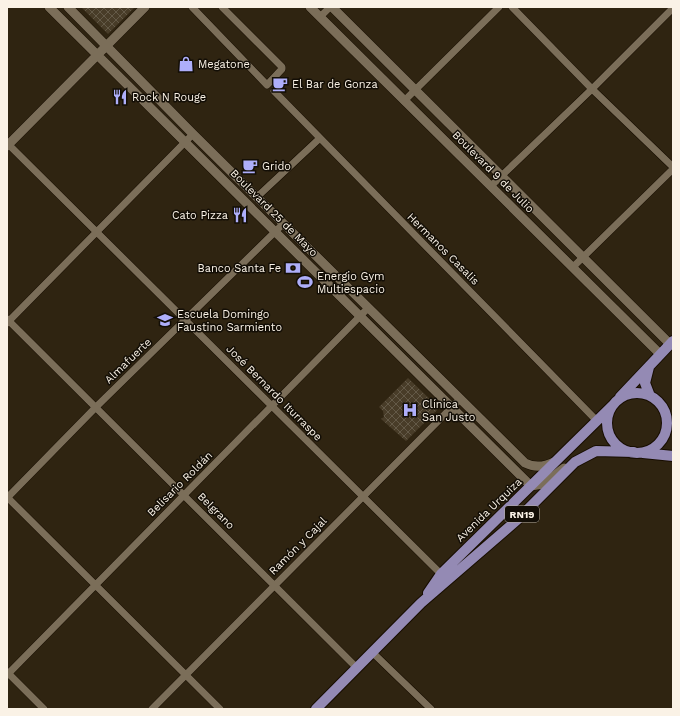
<svg xmlns="http://www.w3.org/2000/svg" width="680" height="716" viewBox="0 0 680 716" font-family="'Work Sans',sans-serif">
  <style>
    .building { fill: url(#building-cross-hatch) }
    .lines { fill: none; stroke-linecap: round; stroke-linejoin: round }
    .street-casing { stroke: #170d00; stroke-width: 8 }
    .secondary-casing { stroke: #170d00; stroke-width: 10 }
    .primary-casing { stroke: #170d00; stroke-width: 12 }
    .street { stroke: #7b6e59; stroke-width: 7 }
    .secondary { stroke: #7b6e59; stroke-width: 9 }
    .primary { stroke: #948ab4; stroke-width: 10 }
    .labels { text-anchor: middle; dominant-baseline: central; stroke-width: 3; stroke-linejoin: round; paint-order: stroke }
    .shield { fill: #130e06; stroke: #b5aea3; stroke-width: 1 }
    .shield-label { font-size: 10px; font-weight: bold; fill: #faf2e6 }
    .poi-label { font-size: 11px; fill: #faf2e6; stroke: #130e06; text-anchor: start }
    .street-label { font-size: 11px; fill: #faf2e6; stroke: #130e06 }
  </style>
  <defs>
    <pattern id="building-cross-hatch" width="8" height="8" patternUnits="userSpaceOnUse"><rect width="8" height="8" fill="#483c28"/><path d="M0 0l8 8M0 8l8-8" fill="none" stroke="#635947"/></pattern>
  </defs>
  <rect width="100%" height="100%" fill="#2f2411"/>
  <!-- building -->
  <path class="building" d="M81 7H135L108 34Z
    M408 378 439 408 406 441 381 419 384 417 383 411 379 407Z"/>
  <g class="lines">
    <!-- street casing -->
    <g class="street-casing">
      <path id="street" d="M192 7 267 85 282 69V67L222 7
        M512 7 592 89 673 167
        M320 17 330 7
        M274 91 597 421
        M404 101 499 7
        M7 143 441 574
        M491 186 592 89 673 8
        M257 197 319 139
        M573 267 673 169
        M7 319 357 668
        M7 323 193 134
        M7 497 220 709
        M7 498 96 407 283 224
        M372 652 431 709
        M7 672 44 709
        M7 675 368 308
        M152 709 460 399"/>
    </g>
    <!-- secondary casing -->
    <g class="secondary-casing">
      <path id="secondary" d="M49 7 531 486 543 484 564 468
        M68 7 193 134 525 463C535 468 544 467 554 462
        M310 7 660 354
        M332 7 670 344
        M7 146 145 7"/>
    </g>
    <!-- primary casing -->
    <g class="primary-casing">
      <path id="primary" d="M649 367 645 383 650 396
        M607 423a30 30 0 1 1 60 0a30 30 0 1 1-60 0Z
        M620 397 673 341
        M643 453 673 456
        M428 593 441 574 613 405
        M316 709 421 603 517 520 575 462 596 451 634 452"/>
    </g>
    <!-- street -->
    <use href="#street" class="street"/>
    <!-- secondary -->
    <use href="#secondary" class="secondary"/>
    <!-- primary -->
    <use href="#primary" class="primary"/>
  </g>
  <!-- icons -->
  <defs>
    <g id="shop-bare" transform="scale(1.2)"><path d="M-5-2.5h2.3a2.7 3.5 0 0 1 5.4 0H5L5.5 6h-11ZM-1.5-2.5h3a1.5 2.3 0 0 0-3 0Z" fill="#aeaefa" stroke="#130e06" stroke-width="2.5" paint-order="stroke"/></g>
    <g id="cafe-bare" transform="scale(1.2)"><path d="M-5.5-4.5H6V0H3Q3 3.5 0 3.5H-2.5Q-5.5 3.5-5.5 0ZM3-3.2v2h1.7v-2ZM-6 4.5H4V6H-6Z" fill="#aeaefa" stroke="#130e06" stroke-width="2.5" paint-order="stroke"/></g>
    <g id="restaurant-bare" transform="scale(1.2)"><path d="M-5-6h1v4h1v-4h1v4h1v-4h1v5L-1.5 .5V6h-2V.5L-5-1ZM5-6V6H3V1.5H1.5Q1.5-4 5-6Z" fill="#aeaefa" stroke="#130e06" stroke-width="2.5" paint-order="stroke"/></g>
    <g id="bank-bare" transform="scale(1.2)"><path d="M-6-4H6V4H-6ZM0-2.3a2.3 2.3 0 1 0 0 4.6a2.3 2.3 0 1 0 0-4.6Z" fill="#aeaefa" stroke="#130e06" stroke-width="2.5" paint-order="stroke"/></g>
    <g id="stadium-bare" transform="scale(1.2)"><path d="M0-5a6.5 5 0 1 0 0 10a6.5 5 0 1 0 0-10ZM-3.5-1.8h7v3.6h-7Z" fill="#aeaefa" stroke="#130e06" stroke-width="2.5" paint-order="stroke"/></g>
    <g id="school-bare" transform="scale(1.2)"><path d="M0-5L7-2L0 1L-7-2ZM-4 1L0 2.5L4 1V4Q0 6-4 4Z" fill="#aeaefa" stroke="#130e06" stroke-width="2.5" paint-order="stroke"/></g>
    <g id="hospital-bare" transform="scale(1.2)"><path d="M-5-5h3v3.5h4V-5h3V5h-3V1.5h-4V5h-3Z" fill="#aeaefa" stroke="#130e06" stroke-width="2.5" paint-order="stroke"/></g>
  </defs>
  <g fill-rule="evenodd">
    <use href="#shop-bare" x="186" y="64"/>
    <use href="#cafe-bare" x="280" y="84"/>
    <use href="#restaurant-bare" x="120" y="97"/>
    <use href="#cafe-bare" x="250" y="166"/>
    <use href="#restaurant-bare" x="240" y="215"/>
    <use href="#bank-bare" x="293" y="268"/>
    <use href="#stadium-bare" x="305" y="282"/>
    <use href="#school-bare" x="165" y="320"/>
    <use href="#hospital-bare" x="410" y="410"/>
  </g>
  <g class="labels">
    <!-- shield labels -->
    <rect class="shield" x="505" y="506" width="34" height="16" rx="3"/>
    <g class="shield-label">
      <text x="522" y="514">RN19</text>
    </g>
    <!-- poi labels -->
    <g class="poi-label">
      <text x="198" y="64">Megatone</text>
      <text x="292" y="84">El Bar de Gonza</text>
      <text x="132" y="97">Rock N Rouge</text>
      <text x="262" y="166">Grido</text>
      <text x="228" y="215" text-anchor="end">Cato Pizza</text>
      <text x="281" y="268" text-anchor="end">Banco Santa Fe</text>
      <text x="317" y="276">Energio Gym<tspan x="317" dy="13">Multiespacio</tspan></text>
      <text x="177" y="314">Escuela Domingo<tspan x="177" dy="13">Faustino Sarmiento</tspan></text>
      <text x="422" y="404">Clínica<tspan x="422" dy="13">San Justo</tspan></text>
    </g>
    <!-- street labels -->
    <g class="street-label">
      <text transform="translate(493 172) rotate(45)">Boulevard 9 de Julio</text>
      <text transform="translate(274 213) rotate(45)">Boulevard 25 de Mayo</text>
      <text transform="translate(443 249) rotate(45)">Hermanos Casalis</text>
      <text transform="translate(128 361) rotate(-44)">Almafuerte</text>
      <text transform="translate(274 393) rotate(45)">José Bernardo Iturraspe</text>
      <text transform="translate(180 484) rotate(-45)">Belisario Roldán</text>
      <text transform="translate(489 510) rotate(-44)">Avenida Urquiza</text>
      <text transform="translate(216 511) rotate(45)">Belgrano</text>
      <text transform="translate(298 546) rotate(-45)">Ramón y Cajal</text>
    </g>
  </g>
  <!-- border -->
  <rect width="680" height="716" fill="none" stroke="#faf2e6" stroke-width="16"/>
</svg>
